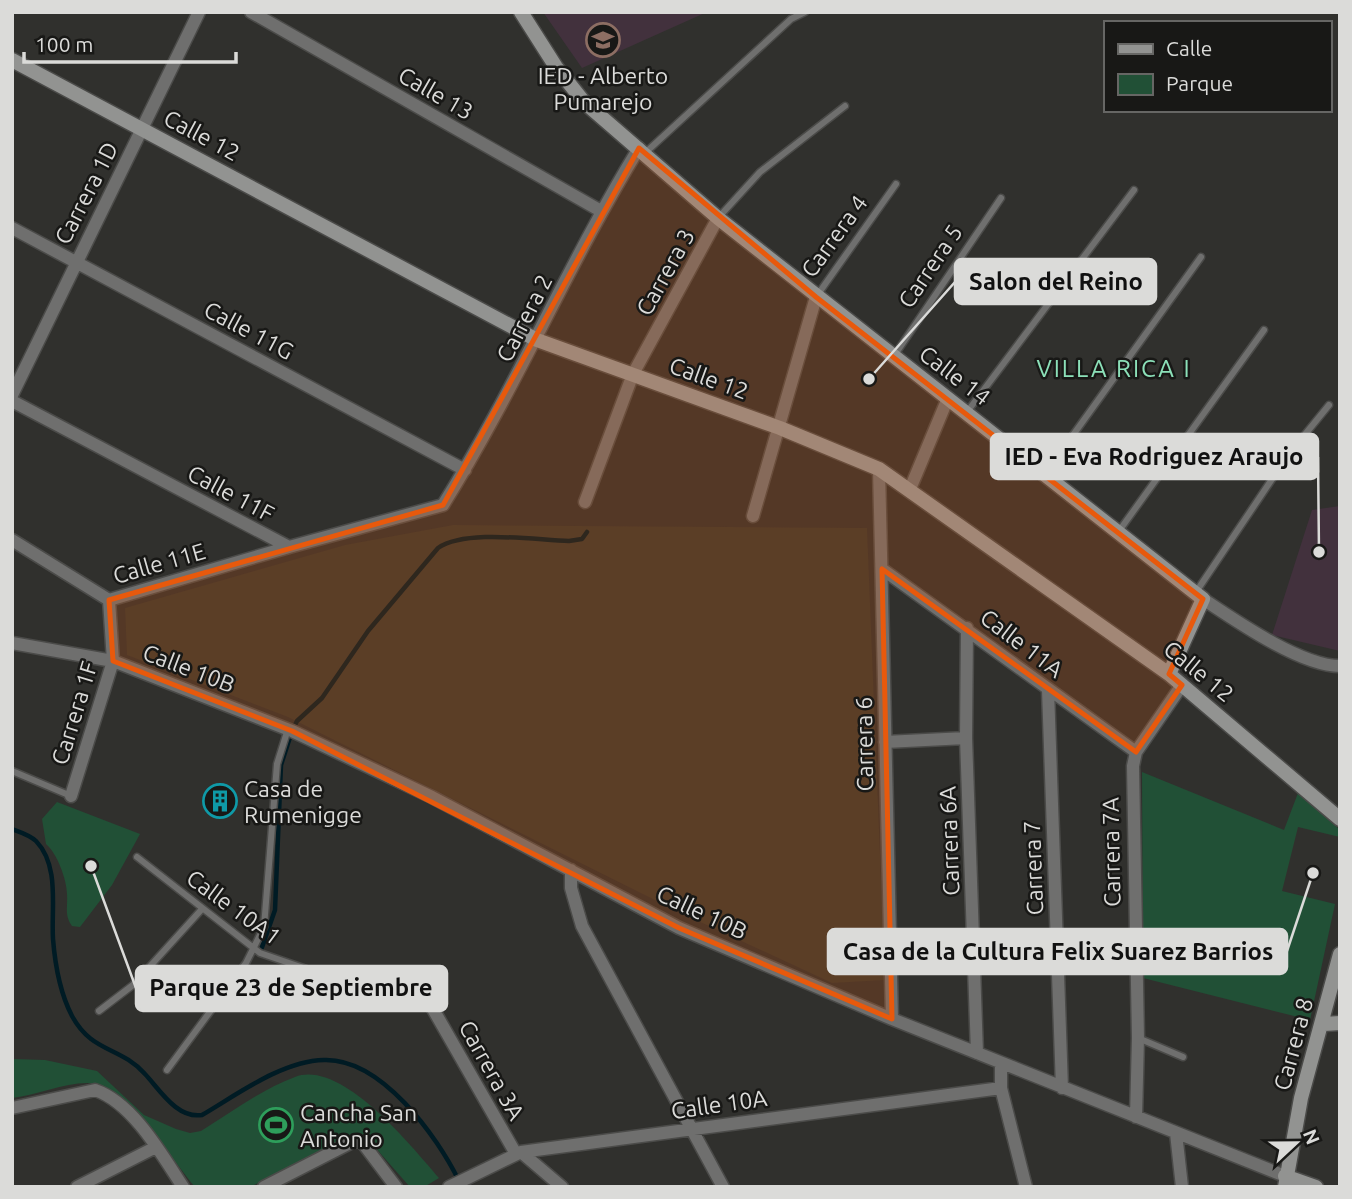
<svg xmlns="http://www.w3.org/2000/svg" width="1352" height="1199" viewBox="0 0 1352 1199" font-family="Ubuntu,sans-serif">
  <style>
    .built { fill: #39372e }
    .education { fill: #42313d }
    .green { fill: #215036 }
    .lines { fill: none; stroke-linecap: round; stroke-linejoin: round }
    .stream { stroke: #001b24; stroke-width: 4.5 }
    .lane-casing { stroke: #4b4b49; stroke-width: 9 }
    .street-casing { stroke: #4b4b49; stroke-width: 15 }
    .secondary-casing { stroke: #4b4b49; stroke-width: 17 }
    .lane { stroke: #6f6f6e; stroke-width: 6 }
    .street { stroke: #6f6f6e; stroke-width: 12 }
    .secondary { stroke: #929391; stroke-width: 14 }
    .marked { fill: #e8590c; fill-opacity: 0.2; stroke: #e8590c; stroke-width: 5; stroke-linejoin: round }
    .labels { text-anchor: middle; dominant-baseline: central; stroke-width: 5; stroke-linejoin: round; paint-order: stroke }
    .poi-label { font-size: 23px; fill: #dbdbd9; stroke: #181816; text-anchor: start }
    .street-label { font-size: 23px; fill: #dbdbd9; stroke: #181816 }
    .neighbourhood-label { font-size: 24px; letter-spacing: 2px; fill: #8ce1b9; stroke: #181816 }
    .leader { fill: none; stroke: #dbdbd9; stroke-width: 2.5 }
    .callout-dot { fill: #dbdbd9; stroke: #181816; stroke-width: 2.5 }
    .callout { fill: #dbdbd9; stroke: #dbdbd9; stroke-width: 2.5 }
    .callout-label { font-size: 24px; text-anchor: middle; font-weight: bold; fill: #111 }
  </style>
  <rect width="100%" height="100%" fill="#30302d"/>
  <!-- built -->
  <path class="built" d="M453 525 867 528 885 980 832 983 683 914 288 717 127 655 125 608 345 545Z"/>
  <!-- education -->
  <path class="education" d="M543 12H707L582 68Z
    M1340 506V651L1272 635 1312 510Z"/>
  <!-- green -->
  <path class="green" d="M1142 772 1284 830 1298 793 1340 830V837L1298 827 1282 891 1335 904 1310 1020 1143 978Z
    M57 802 140 834 112 885 80 927 72 926C64 915 68 907 67 894 67 880 57 853 46 844L42 819Z
    M12 1059 45 1060 97 1071 144 1115 176 1129 190 1133 201 1131C230 1113 262 1089 295 1077 342 1059 412 1147 439 1178L424 1187H410L365 1136 358 1135 250 1187H195C176 1163 118 1083 87 1083 63 1083 37 1095 12 1098Z"/>
  <g class="lines">
    <!-- stream -->
    <path class="stream" d="M12 829C20 832 30 835 36 841 60 866 51 908 53 939 55 964 60 993 72 1016 92 1053 120 1046 145 1074 160 1090 177 1119 202 1115 238 1094 282 1061 324 1060 381 1058 437 1136 459 1181
      M260 953 275 910 281 765 292 731 297 721 322 698 368 631 438 548C466 529 534 540 569 541L582 539 587 532"/>
    <!-- lane casing -->
    <g class="lane-casing">
      <path id="lane" d="M645 153 791 19 805 12
        M718 218 760 172 845 106
        M816 297 896 184
        M894 356 1001 198
        M967 412 1134 190
        M1045 474 1201 257
        M1119 531 1264 330
        M1196 592 1289 454 1329 405
        M12 771 71 796
        M137 857 260 953 324 975 358 977
        M99 1011 133 985 202 909
        M1138 1038 1183 1057
        M167 1070 246 963 264 927 277 764 288 729"/>
    </g>
    <!-- street casing -->
    <g class="street-casing">
      <path id="street" d="M251 12 601 211
        M12 228 465 470
        M12 395 199 12
        M12 401 289 547 443 505C515 390 568 264 639 148
        M879 469 892 1019
        M910 489 948 398
        M585 502 633 374 718 218
        M753 516 816 297
        M12 540 109 600 289 547
        M882 569 1136 752
        M1203 599C1236 621 1301 666 1340 666
        M967 628 966 738 977 1053
        M12 643 113 661 292 731 432 797 679 928 892 1019 1285 1176
        M1048 690 1062 1088
        M885 742 966 738
        M71 796 113 661 109 600
        M571 870V888L582 926 723 1187
        M358 977C381 977 405 982 425 995L516 1154
        M1001 1063V1088L1026 1187
        M12 1108 95 1090C133 1103 162 1155 183 1187
        M1136 1117 1138 1038 1133 766 1136 752 1182 685
        M1176 1133 1182 1187
        M521 1152 562 1187
        M77 1187 156 1147
        M264 1187 354 1141 362 1142 396 1187
        M449 1187 521 1152 1001 1088"/>
    </g>
    <!-- secondary casing -->
    <g class="secondary-casing">
      <path id="secondary" d="M521 12 556 67 584 102 718 218 1203 599 1169 674
        M12 60 537 340 780 428 879 469 1169 674 1340 819
        M1324 1024 1340 1023
        M1285 1176 1316 1187
        M1285 1187 1301 1098 1340 954"/>
    </g>
    <!-- lane -->
    <use href="#lane" class="lane"/>
    <!-- street -->
    <use href="#street" class="street"/>
    <!-- secondary -->
    <use href="#secondary" class="secondary"/>
  </g>
  <!-- marked area -->
  <path class="marked" d="M639 148 816 297 1203 599 1169 674 1182 685 1136 752 882 569 892 1019 679 928 292 731 113 661 109 600 443 505Z"/>
  <!-- icons -->
  <defs>
    <g id="school-ring" transform="scale(1.75)"><circle r="9.5" fill="#181816" stroke="#8d6e63" stroke-width="1.5"/><path d="M0-5L7-2L0 1L-7-2ZM-4 1L0 2.5L4 1V4Q0 6-4 4Z" fill="#8d6e63"/></g>
    <g id="building-ring" transform="scale(1.75)"><circle r="9.5" fill="#181816" stroke="#0f9aa8" stroke-width="1.5"/><path d="M-4-6H4V6H1V3H-1V6H-4ZM-2.5-4.3h1.7v1.8h-1.7ZM.8-4.3h1.7v1.8H.8ZM-2.5-1h1.7V.8h-1.7ZM.8-1h1.7V.8H.8Z" fill="#0f9aa8"/></g>
    <g id="stadium-ring" transform="scale(1.75)"><circle r="9.5" fill="#181816" stroke="#2e9e5b" stroke-width="1.5"/><path d="M0-5a6.5 5 0 1 0 0 10a6.5 5 0 1 0 0-10ZM-3.5-1.8h7v3.6h-7Z" fill="#2e9e5b"/></g>
  </defs>
  <g fill-rule="evenodd">
    <use href="#school-ring" x="603" y="40"/>
    <use href="#building-ring" x="220" y="801"/>
    <use href="#stadium-ring" x="276" y="1125"/>
  </g>
  <g class="labels">
    <!-- poi labels -->
    <g class="poi-label">
      <text x="603" y="75" text-anchor="middle">IED - Alberto<tspan x="603" dy="26">Pumarejo</tspan></text>
      <text x="244" y="788">Casa de<tspan x="244" dy="26">Rumenigge</tspan></text>
      <text x="300" y="1112">Cancha San<tspan x="300" dy="26">Antonio</tspan></text>
    </g>
    <!-- street labels -->
    <g class="street-label">
      <text transform="translate(436 93) rotate(30)">Calle 13</text>
      <text transform="translate(202 135) rotate(28)">Calle 12</text>
      <text transform="translate(86 193) rotate(-63)">Carrera 1D</text>
      <text transform="translate(834 236) rotate(-54)">Carrera 4</text>
      <text transform="translate(930 266) rotate(-56)">Carrera 5</text>
      <text transform="translate(665 272) rotate(-61)">Carrera 3</text>
      <text transform="translate(524 318) rotate(-63)">Carrera 2</text>
      <text transform="translate(249 330) rotate(28)">Calle 11G</text>
      <text transform="translate(955 375) rotate(37)">Calle 14</text>
      <text transform="translate(709 378) rotate(20)">Calle 12</text>
      <text transform="translate(231 493) rotate(28)">Calle 11F</text>
      <text transform="translate(159 563) rotate(-16)">Calle 11E</text>
      <text transform="translate(1022 643) rotate(37)">Calle 11A</text>
      <text transform="translate(189 668) rotate(21)">Calle 10B</text>
      <text transform="translate(1199 671) rotate(39)">Calle 12</text>
      <text transform="translate(74 713) rotate(-73)">Carrera 1F</text>
      <text transform="translate(864 744) rotate(-91)">Carrera 6</text>
      <text transform="translate(949 841) rotate(-92)">Carrera 6A</text>
      <text transform="translate(1111 852) rotate(-91)">Carrera 7A</text>
      <text transform="translate(1033 868) rotate(-92)">Carrera 7</text>
      <text transform="translate(234 907) rotate(36)">Calle 10A1</text>
      <text transform="translate(702 912) rotate(25)">Calle 10B</text>
      <text transform="translate(1293 1044) rotate(-75)">Carrera 8</text>
      <text transform="translate(492 1070) rotate(61)">Carrera 3A</text>
      <text transform="translate(719 1104) rotate(-8)">Calle 10A</text>
    </g>
    <!-- neighbourhood labels -->
    <g class="neighbourhood-label">
      <text x="1114" y="368">VILLA RICA I</text>
    </g>
  </g>
  <!-- callouts -->
  <path class="leader" d="M869 379L955 282M1319 552L1318 457M1313 873L1287 951M91 866L136 988"/>
  <g class="callout-dot">
    <circle cx="869" cy="379" r="7"/>
    <circle cx="1319" cy="552" r="7"/>
    <circle cx="1313" cy="873" r="7"/>
    <circle cx="91" cy="866" r="7"/>
  </g>
  <g class="callout">
    <rect x="955" y="259" width="201" height="45" rx="7"/>
    <rect x="991" y="434" width="327" height="45" rx="7"/>
    <rect x="828" y="929" width="459" height="45" rx="7"/>
    <rect x="136" y="966" width="311" height="45" rx="7"/>
  </g>
  <g class="callout-label">
    <text x="1056" y="290">Salon del Reino</text>
    <text x="1154" y="465">IED - Eva Rodriguez Araujo</text>
    <text x="1058" y="960">Casa de la Cultura Felix Suarez Barrios</text>
    <text x="291" y="996">Parque 23 de Septiembre</text>
  </g>
  <!-- border -->
  <rect width="1352" height="1199" fill="none" stroke="#dbdbd9" stroke-width="28"/>
  <!-- legend -->
  <rect x="1104" y="21" width="228" height="91" fill="#181816" stroke="#666664" stroke-width="2"/>
  <rect x="1118" y="44" width="35" height="10" fill="#929391" stroke="#666664" stroke-width="2"/>
  <text x="1166" y="56" font-size="21" fill="#dbdbd9">Calle</text>
  <rect x="1118" y="74" width="35" height="21" fill="#215036" stroke="#666664" stroke-width="2"/>
  <text x="1166" y="91" font-size="21" fill="#dbdbd9">Parque</text>
  <!-- north arrow -->
  <g transform="translate(1296 1143) rotate(68)" stroke="#181816" stroke-width="5" paint-order="stroke">
  <path d="M0-5L12 26L0 18L-12 26Z" fill="#dbdbd9"/>
  <text y="-10" font-size="19" font-weight="bold" text-anchor="middle" fill="#dbdbd9">N</text>
  </g>
  <!-- scale -->
  <path d="M24 52v10h212v-10" fill="none" stroke="#dbdbd9" stroke-width="3.5"/>
  <text x="35" y="52" font-size="21" fill="#dbdbd9" stroke="#181816" stroke-width="5" paint-order="stroke">100 m</text>
</svg>
